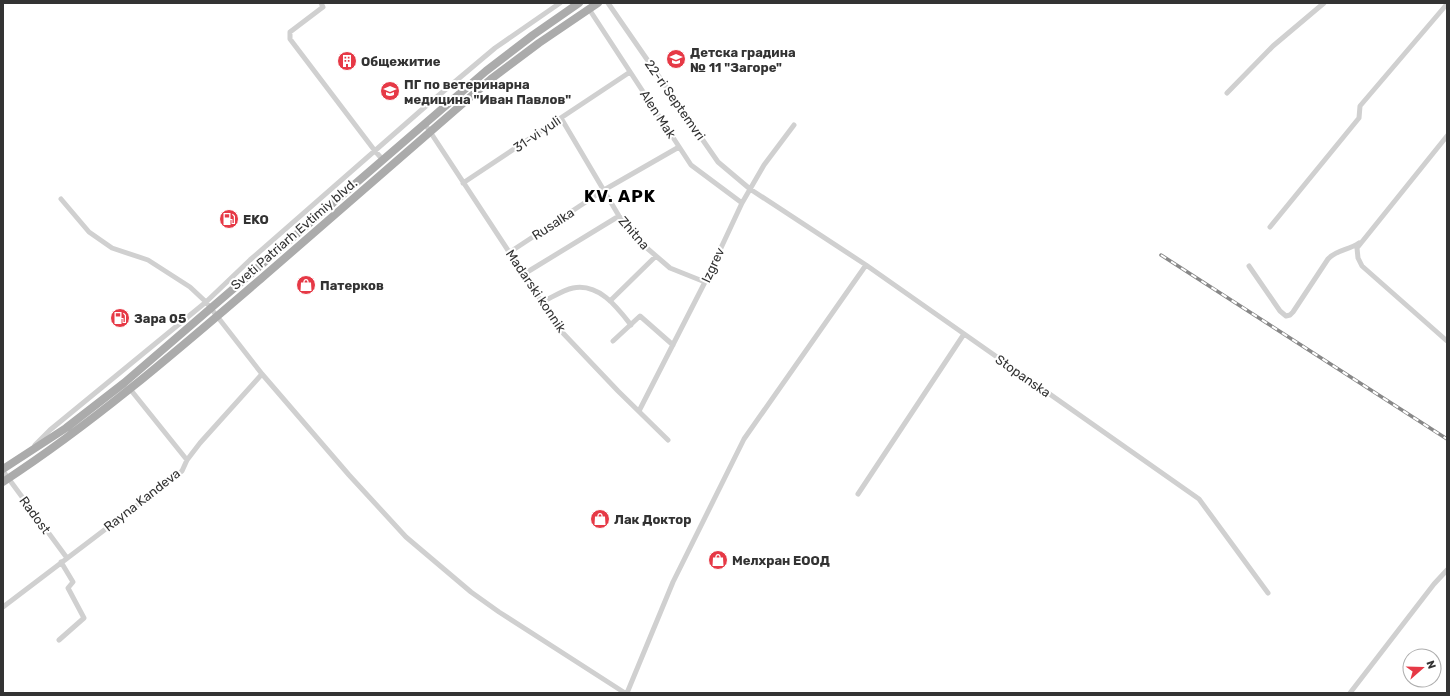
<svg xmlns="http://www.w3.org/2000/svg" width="1450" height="696" viewBox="0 0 1450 696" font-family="Rubik,sans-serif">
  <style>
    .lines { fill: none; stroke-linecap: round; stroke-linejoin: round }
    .street { stroke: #d0d0d0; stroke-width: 5 }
    .primary { stroke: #ababab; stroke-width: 8 }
    .rail-casing { stroke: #888; stroke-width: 3.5 }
    .rail { stroke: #fff; stroke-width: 2; stroke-dasharray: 6; stroke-linecap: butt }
    .labels { text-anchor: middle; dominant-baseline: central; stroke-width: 4; stroke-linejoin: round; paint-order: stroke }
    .poi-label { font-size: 13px; font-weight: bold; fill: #333; stroke: #fff; text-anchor: start }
    .street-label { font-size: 13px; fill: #333; stroke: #fff }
    .district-label { font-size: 17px; font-weight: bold; letter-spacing: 1px; fill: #000; stroke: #fff }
  </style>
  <rect width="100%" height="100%" fill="#fff"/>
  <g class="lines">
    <!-- street -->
    <path class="street" d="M321 3 323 7 290 32V39L375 151 383 160
      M608 3 718 162 750 189 866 265 1199 499 1268 593
      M589 9 691 165 742 203
      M1227 93 1273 46 1324 3
      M561 118 619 216 641 243 670 268 705 282
      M425 124 561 331 618 391 668 440
      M1447 136 1357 248 1358 258 1362 266 1447 341
      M463 183 630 72
      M61 199 89 232 112 248 148 260 190 287 206 302 262 374 349 475 406 537 471 592 499 612 625 693
      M1270 227 1359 118 1360 106 1447 4
      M510 252 604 190 679 147
      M1249 266 1280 311 1286 316 1290 315 1293 312 1328 259C1336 250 1349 250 1359 243
      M524 274 619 216
      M610 301 656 256
      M542 302C551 298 563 290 573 288 599 283 617 307 631 325
      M613 341 640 316 673 345
      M130 389 187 460
      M639 411 705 282 742 203 764 165 794 125
      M35 445 50 430 206 302 250 260 426 106 495 48 560 3
      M3 471 67 558
      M858 494 964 334
      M3 607 182 471 187 460 200 443 262 374
      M59 640 84 618 68 588 73 582 61 562
      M627 693 673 582 744 439 866 265
      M1350 693 1434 584 1447 570"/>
    <!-- primary -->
    <path class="primary" d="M3 469 66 428 124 383 486 71 533 35 579 3
      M3 482C95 422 179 349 263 277 339 211 415 145 491 79L539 43 598 3"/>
    <!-- rail casing -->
    <g class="rail-casing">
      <path id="rail" d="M1161 255 1447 439"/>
    </g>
    <!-- rail -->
    <use href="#rail" class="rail"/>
  </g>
  <!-- icons -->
  <defs>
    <g id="school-disc" transform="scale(1)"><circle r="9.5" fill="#e63946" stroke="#fff"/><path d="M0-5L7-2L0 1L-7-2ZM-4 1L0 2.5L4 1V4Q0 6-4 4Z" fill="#fff"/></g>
    <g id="building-disc" transform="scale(1)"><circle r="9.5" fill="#e63946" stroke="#fff"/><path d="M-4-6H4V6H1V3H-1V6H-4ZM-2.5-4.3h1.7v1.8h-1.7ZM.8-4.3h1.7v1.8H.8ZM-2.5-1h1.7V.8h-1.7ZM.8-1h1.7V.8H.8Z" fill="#fff"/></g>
    <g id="fuel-disc" transform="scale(1)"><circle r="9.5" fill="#e63946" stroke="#fff"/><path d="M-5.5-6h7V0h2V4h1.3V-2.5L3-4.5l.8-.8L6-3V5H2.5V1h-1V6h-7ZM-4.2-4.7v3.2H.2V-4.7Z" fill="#fff"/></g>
    <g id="shop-disc" transform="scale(1)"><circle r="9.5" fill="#e63946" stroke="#fff"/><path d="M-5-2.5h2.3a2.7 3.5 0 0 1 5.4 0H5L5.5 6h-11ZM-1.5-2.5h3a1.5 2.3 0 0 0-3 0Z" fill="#fff"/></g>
  </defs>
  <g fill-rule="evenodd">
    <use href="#school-disc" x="676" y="59"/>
    <use href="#building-disc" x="347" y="61"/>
    <use href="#school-disc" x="390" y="91"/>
    <use href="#fuel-disc" x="229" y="219"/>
    <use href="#shop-disc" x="306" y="285"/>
    <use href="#fuel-disc" x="120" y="318"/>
    <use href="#shop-disc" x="600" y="519"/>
    <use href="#shop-disc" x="718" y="560"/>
  </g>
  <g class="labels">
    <!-- poi labels -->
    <g class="poi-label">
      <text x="690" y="52">Детска градина<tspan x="690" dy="15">№ 11 "Загоре"</tspan></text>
      <text x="361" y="61">Общежитие</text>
      <text x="404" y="84">ПГ по ветеринарна<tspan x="404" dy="15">медицина "Иван Павлов"</tspan></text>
      <text x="243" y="219">EKO</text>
      <text x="320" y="285">Патерков</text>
      <text x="134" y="318">Зара 05</text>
      <text x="614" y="519">Лак Доктор</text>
      <text x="732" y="560">Мелхран ЕООД</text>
    </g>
    <!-- street labels -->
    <g class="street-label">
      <text transform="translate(675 100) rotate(55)">22-ri Septemvri</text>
      <text transform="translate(658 114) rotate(57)">Alen Mak</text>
      <text transform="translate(537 134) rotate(-34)">31-vi yuli</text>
      <text transform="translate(553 224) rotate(-33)">Rusalka</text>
      <text transform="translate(634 233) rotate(49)">Zhitna</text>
      <text transform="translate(294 234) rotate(-41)">Sveti Patriarh Evtimiy blvd.</text>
      <text transform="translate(713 265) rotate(-65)">Izgrev</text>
      <text transform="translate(536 291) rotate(56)">Madarski konnik</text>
      <text transform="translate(1023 376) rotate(35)">Stopanska</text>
      <text transform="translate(142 500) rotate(-38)">Rayna Kandeva</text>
      <text transform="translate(35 515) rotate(54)">Radost</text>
    </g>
    <!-- district labels -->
    <g class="district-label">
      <text x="620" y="196">KV. APK</text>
    </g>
  </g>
  <!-- border -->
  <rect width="1450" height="696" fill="none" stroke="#333333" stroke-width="8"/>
  <!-- north arrow -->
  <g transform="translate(1422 668) rotate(70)"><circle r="19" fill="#ffffff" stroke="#adadad"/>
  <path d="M0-3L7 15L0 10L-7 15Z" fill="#e63946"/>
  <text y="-6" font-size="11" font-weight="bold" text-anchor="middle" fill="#333333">N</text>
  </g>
</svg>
